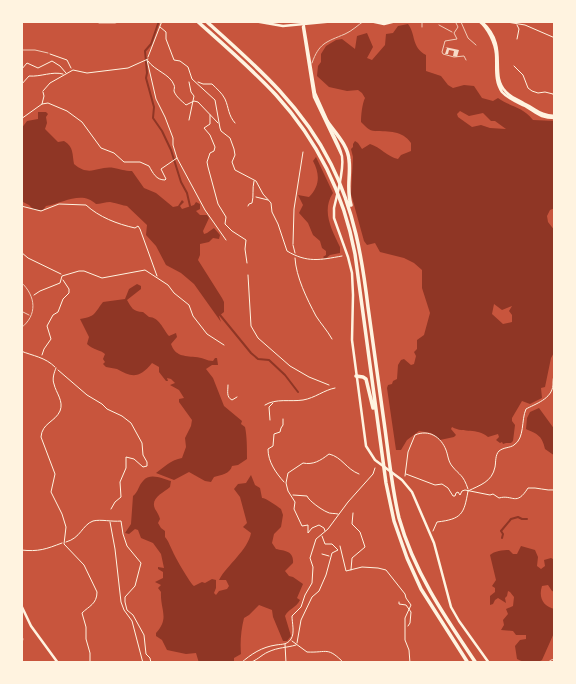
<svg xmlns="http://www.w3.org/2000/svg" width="576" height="684" viewBox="0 0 576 684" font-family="Inter,sans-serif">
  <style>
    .water { fill: #8f3625; fill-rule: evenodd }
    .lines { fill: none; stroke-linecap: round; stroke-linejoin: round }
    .stream { stroke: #8f3625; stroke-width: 2 }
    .building { fill: #f7dbc8 }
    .path { stroke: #fff3e0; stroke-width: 1 }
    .pedestrian { stroke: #f1ccb7; stroke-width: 1 }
    .minor { stroke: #f1ccb7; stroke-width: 1 }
    .secondary { stroke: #fff3e0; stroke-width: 2.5 }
    .primary { stroke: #fff3e0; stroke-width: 2.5 }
    .motorway { stroke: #fff3e0; stroke-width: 3.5 }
  </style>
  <rect width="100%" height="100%" fill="#c8553d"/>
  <!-- water -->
  <path class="water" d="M408 24C416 34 411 47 426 55V71L441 76 448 85 453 88 464 85 474 86 482 98 493 101 498 98C510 107 522 106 533 120L555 121V208L550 210 547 216 548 222 555 231V351L551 358 545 387 541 388 542 398 530 404 522 401 512 418V421L515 425 513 441 511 443H506L503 444 502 442 500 443 496 440 499 437 498 434 488 437C476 427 465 434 452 427L451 429 456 435 454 437 440 440 431 433 419 431 407 440 401 450H396L387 388 388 385 392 384 393 381 397 379 398 365 401 360 404 359 411 365 414 364 416 356 414 352 417 349V340L424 335 430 313 422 288V270L414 263 404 258 380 252 375 243 367 245 364 241 351 194 353 157 351 149 353 147V144L355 141 358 143 362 149 370 144C380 147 388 157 398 159L401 155 411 151V143C402 130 389 132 375 131 369 131 365 126 361 122 361 116 362 104 365 98L362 93 358 90 347 91 329 87 317 76 318 66 321 62V54L326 46 336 40 342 39 355 49 357 36 367 33 373 47 367 58 372 60 385 45 386 34 393 33 398 26ZM460 111 469 116 483 113 491 121H495L506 129 490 128 481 125 472 127 458 117 457 114ZM494 304 502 310 512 306 509 311 512 315V322L503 324 492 314Z
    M38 112H46L48 114 46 117 47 123 45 129 58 142 64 141C74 147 72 154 74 164 90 178 99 165 114 168 121 169 124 171 132 171L144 188 156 193 173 207 178 206 182 200 184 202 180 206 182 209 194 205 196 202 200 204V209L196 211 200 215H207L209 218 203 231 204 234 207 233 214 228 220 235 219 239 213 238 209 242 200 244V255L198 260 222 298 224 302V312L219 316 221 322 194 284 181 273 166 265 156 246 146 235 147 225 127 206C125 206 112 202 110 202 106 202 100 204 96 204 82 190 63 203 46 206L43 210H34L29 205 21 201V129L27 121 38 119Z
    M316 157 333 193C321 211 332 230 340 247V253L330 255 325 259 323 257 326 255V251L322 248 320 241 313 235 308 223 299 213 303 205 298 195 309 197C320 186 320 174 313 161Z
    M137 284 141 286V289L127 300C131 307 133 312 143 312L149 317C159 317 163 329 169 336L176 333 177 337 171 344C175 356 184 356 195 357 202 357 207 361 213 361L215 358H217L218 365H212L206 369 213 378 224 406 242 421 241 424 245 427C247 436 247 448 247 459L238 465 232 466C230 474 221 475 214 477L211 482 205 481 189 472 174 480 156 473C164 467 171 460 182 458L186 447 185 438 191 426 192 420 179 402V399L184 398 179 390 170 385 175 383 171 379 167 378 168 381H166L159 372V367L152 363C140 378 132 378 117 369L106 367 103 364 105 362 103 359 105 354C101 350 93 350 87 344L89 337 80 319C96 316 93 315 103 302L125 299 129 289Z
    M539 408 555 430V456L545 449C542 435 537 434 526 429L527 418 530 412Z
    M251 475 255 485 260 488 262 498C266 498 277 506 281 509L283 515 281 527 274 534 272 543 276 549C285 551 294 551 293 563L285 571 289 576 293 577 303 584 297 598 300 600C296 608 288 609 285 616L291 636 287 641H283L273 617 272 610 259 605 249 615 244 618C241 630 240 642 241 654L234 658V662L199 663 196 653 186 654 167 650 162 640 156 636V633C170 618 160 610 161 592L158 588 161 585 155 582 163 578V572L158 569V567L164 568 161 554 153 543 141 538 138 530 135 529 129 534 125 533 131 524 133 496C139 491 138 486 143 481 150 472 163 479 171 481L170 487C163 493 150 498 155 509 157 512 159 515 160 519L158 523 161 528 165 531V537C169 542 170 546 173 552 175 557 190 583 194 586L202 582 205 583 212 579 216 580V588L214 593 216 595 219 591 227 589 229 586 226 580H219C227 565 248 550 251 533L243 527 247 523 240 497 234 489 238 484 246 483Z
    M521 546 535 550 538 557 537 566 541 569 545 566 544 560 551 558 555 560V592L552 591 548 585 542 586C538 598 544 607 555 609L554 633 542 660C535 665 524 663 517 659L515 646 520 640 526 639V635H516L513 631 501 630 504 625 503 620 508 614 506 609 513 606 514 597 510 592 508 591 507 596 505 598 506 603 498 598 495 600 493 604 490 605V596L495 592V588L492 586 496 580 490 555C494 551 503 550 509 550L513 554H517Z"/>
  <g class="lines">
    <!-- stream -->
    <path class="stream" d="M159 21 151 44 145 51 147 73 146 78 154 107 153 118 162 131 171 150 181 182 187 193 190 206
      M220 315 251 353 258 359 269 360 285 375 298 392
      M502 538 503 534 501 531 511 519 518 517 522 519H527"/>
  </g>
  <!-- building -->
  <path class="building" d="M445 47 459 50 457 57 453 56 454 51 449 50 448 54H445L447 48Z"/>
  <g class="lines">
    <!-- path -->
    <path class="path" d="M501 21 525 25 555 38
      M160 27 166 32V39L174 60 180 61 188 67 192 79 215 100 220 128 221 131 230 138 234 149 235 155 232 162 235 170 256 181 263 194 271 203 272 212 278 224 287 251C307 263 320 260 342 256
      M517 39 519 29 517 25
      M50 54 67 60 71 68
      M148 57 162 21
      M147 60 156 99 165 117 173 138V145L177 158 205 210 226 240
      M148 61C155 71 170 74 174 85 175 87 174 89 174 91 176 97 182 101 186 105L194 101 198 102 218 123
      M514 66 523 75 528 88 532 91 538 93 545 92 553 94 555 98
      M21 70 27 63 38 68 52 61 60 66 66 73
      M189 82 191 92 194 96 189 120
      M198 82 203 84H212C217 89 222 93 225 99 229 108 228 115 235 123
      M21 85 29 76C41 77 52 71 63 74
      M43 91 50 83 73 70 87 73 128 68 148 59
      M42 104 44 96 43 92
      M210 115V124L204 128 210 135 215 147 214 151 210 153 207 162 208 167 218 204 226 217 225 224 232 231 246 240 245 249 247 263
      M21 119 42 104 48 103 67 111 82 122 101 148 114 153 124 162H140L149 166C153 173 156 180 165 180L166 179 161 169 177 158
      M256 197 268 200
      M21 206 41 211 59 204 86 205C99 217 117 224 135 228L138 226 140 229 157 276
      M248 206 249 204 252 203C254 196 252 189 254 181
      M293 244 294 209 303 152
      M293 245 295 253
      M21 252 28 258 61 274
      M295 258C296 277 307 299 316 316 321 324 327 330 332 339
      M248 275 251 326 258 338 290 366 309 377 329 385
      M34 295 40 291 60 283 62 276 79 271H84L102 278 145 270 168 285 174 293 189 305 193 316 207 334 224 345
      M21 351C33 356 45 357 55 367
      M42 355 44 349 51 339 47 326 53 315 58 312 63 299 69 293V289L63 280
      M56 368C54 373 52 379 54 384 56 393 64 401 60 411 55 422 42 423 41 437L55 474 51 492 62 514 66 527 64 544 84 565 97 592C97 604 89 606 82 613L86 627V639L90 653V663
      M58 370 87 395 102 404 107 409 122 416 131 423 142 443 143 455 147 462V466L143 467 134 459 126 457V468L120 482 121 497 115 502 111 509
      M228 385C228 391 226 397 232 400L237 397
      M265 405C276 398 290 402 303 400 315 398 324 390 335 388
      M283 419V425L281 428 280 432 274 434 273 446 268 449C268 462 276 473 284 482
      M270 420 269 407 273 403
      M406 474 435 485 442 484 448 488 453 496H455L456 493 458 492 460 495 462 491 465 490 490 495 493 494 499 498C513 494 516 507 528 488 538 487 545 491 555 490
      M405 476 408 452 415 435C429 429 441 437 446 450 448 455 448 461 452 466 460 476 463 474 468 489
      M293 495 307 496C309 501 322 510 327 512 330 514 334 513 338 514
      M110 522 115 549 121 602 124 610 132 621 143 663
      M325 531 324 528 319 525 312 528 308 533V525L302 526 294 509 295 502 288 491 286 483 288 473 303 463C313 465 320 461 329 454 342 457 346 469 359 474
      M433 531 437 522C462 519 464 514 468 491 480 485 492 482 495 467 496 462 495 455 499 451 504 447 510 448 514 445 525 438 521 420 526 409 535 404 552 399 553 385 553 381 553 377 555 373
      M66 542C81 538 82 525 93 521 101 519 112 522 121 521L123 534 127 546 141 563 135 586 125 597V602L127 610 133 615 144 635 146 654 150 658 151 663
      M340 546 346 571 362 567 378 568 386 570 405 594 406 598 411 605 405 618V640L409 650 410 663
      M21 550C39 552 46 549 62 543
      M322 554 329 556
      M351 570 352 558 365 547 360 532 352 524 353 513
      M399 602V604L406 605 411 612 410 623 408 626
      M292 641 307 652C328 653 327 646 344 663
      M297 643 301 620 312 597 319 591 326 575 332 553 338 550 332 544H325L322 536
      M285 644 286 663
      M241 663C251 654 262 647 276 645 282 644 287 645 291 639 295 633 292 623 292 616L301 607 305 595 312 583 313 567 310 558 316 539 328 529 348 502 373 474 375 468
      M248 663C257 661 261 655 268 652 279 647 286 648 296 645"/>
    <!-- pedestrian -->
    <path class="pedestrian" d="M422 21V27
      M455 21 458 27 454 33 457 39 445 41 442 52 443 54 454 57 464 56 466 60
      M458 21 461 22 468 38 476 45
      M439 25 452 32"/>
    <!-- minor -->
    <path class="minor" d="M99 23H115L122 21
      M21 50H35L48 53
      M312 63C319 43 326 42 345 34 352 31 358 25 364 21
      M21 282C36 296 38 315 21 328
      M21 311 29 315
      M21 634 23 639 21 647
      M547 663 551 660 555 659"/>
    <!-- secondary -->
    <path class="secondary" d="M254 21 283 26 335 21
      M370 21 384 24 396 21
      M479 21C488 28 495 43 496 54 497 67 494 80 502 92 508 99 517 102 525 106 537 113 540 118 555 118
      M482 22C510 47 488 74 506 92 512 98 519 100 525 104 538 110 539 115 555 116
      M339 187 334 208V218L348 257 352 273 353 295 352 340 366 446 375 460 402 480 412 492 434 543 451 607 459 621 489 663
      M21 605 31 626 58 663"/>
    <!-- primary -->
    <path class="primary" d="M303 21 315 93 328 122
      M303 27 314 97 342 156
      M330 128C344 154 345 158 339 187"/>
    <!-- motorway -->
    <path class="motorway" d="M197 21C224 45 252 69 276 95 317 140 344 195 355 254L386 483 394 521 407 558 421 589 468 663
      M206 21C254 64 302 105 331 164 354 210 362 257 368 307 374 348 379 388 385 429 389 458 392 489 399 518 414 572 445 617 476 663
      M327 121C335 133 348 145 349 160 351 175 346 189 351 205
      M356 376 363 377 366 379 373 408"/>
  </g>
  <!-- border -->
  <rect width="576" height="684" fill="none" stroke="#fff3e0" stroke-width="46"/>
</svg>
